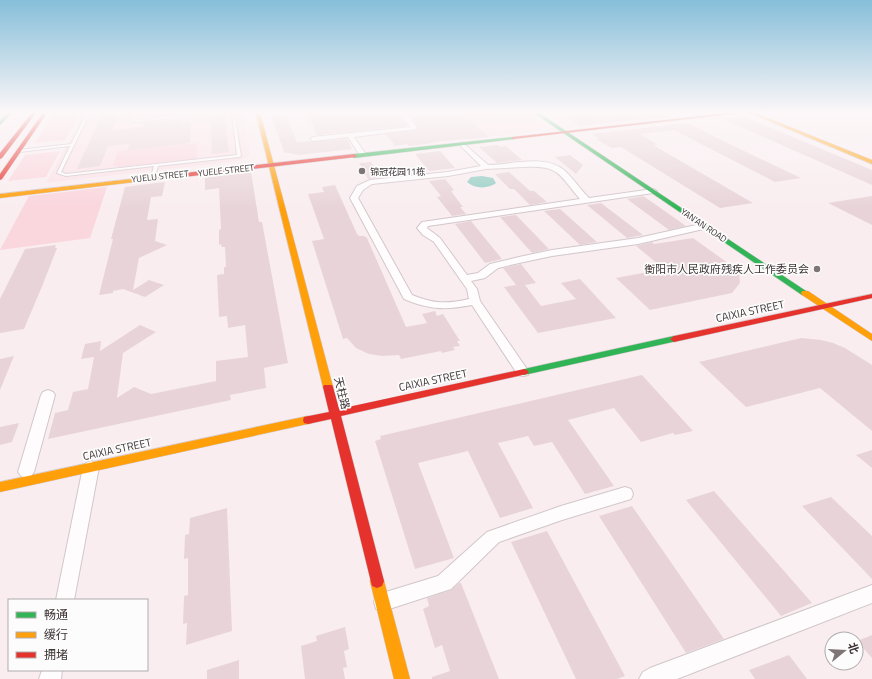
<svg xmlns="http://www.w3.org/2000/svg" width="872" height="679" viewBox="0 0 872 679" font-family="'Titillium Web','Noto Sans SC',sans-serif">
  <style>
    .built { fill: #fbe2e7 }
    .green { fill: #fad6dd }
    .water { fill: #93cdc3 }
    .building { fill: #e8d4d8 }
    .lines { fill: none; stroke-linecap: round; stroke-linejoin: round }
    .lane-casing { stroke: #d2c7ca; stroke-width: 2 }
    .street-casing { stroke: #d2c7ca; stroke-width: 2 }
    .fast-casing { stroke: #d2c7ca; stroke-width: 1 }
    .slow-casing { stroke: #d2c7ca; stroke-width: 1 }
    .jam-casing { stroke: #d2c7ca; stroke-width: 1 }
    .lane { fill: #fefcfd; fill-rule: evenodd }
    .street { fill: #fefcfd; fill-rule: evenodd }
    .fast { fill: #30b455; fill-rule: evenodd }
    .slow { fill: #ff9f0a; fill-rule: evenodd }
    .jam { fill: #e5322d; fill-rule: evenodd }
    .poi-dot { fill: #7f7476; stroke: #fcfcfc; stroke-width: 1.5 }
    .labels { text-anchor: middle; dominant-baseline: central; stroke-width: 3.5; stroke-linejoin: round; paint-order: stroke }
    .far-street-label { font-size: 9px; fill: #3d3335; stroke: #fcfcfc }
    .far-poi-label { font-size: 9px; fill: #3d3335; stroke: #fcfcfc; text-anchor: start }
    .poi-label { font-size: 11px; fill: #3d3335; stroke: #fcfcfc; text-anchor: end }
    .street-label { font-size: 11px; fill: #3d3335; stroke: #fcfcfc }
  </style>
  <rect width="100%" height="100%" fill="#f9edf0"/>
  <!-- built -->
  <path class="built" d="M83 113H243L250 156 239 161 46 183Z
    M436 113H528L545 125V127L538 131 465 139Z"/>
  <!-- green -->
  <path class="green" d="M54 113H80L65 140 35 143Z
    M197 143V159L119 167 113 165 118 151Z
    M60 151 46 177 8 181 25 155Z
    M107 187 90 238 0 250 29 196Z"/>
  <!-- water -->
  <path class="water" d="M482 176 493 178 496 183C488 189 474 189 467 182L471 177Z"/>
  <!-- building -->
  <path class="building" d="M210 113H224L229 152 212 154Z
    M280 113 286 115 297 142 310 141 313 142 347 139 352 149 299 155 284 152 271 115 277 116Z
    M307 113H399V115L407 126 317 135Z
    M407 113H460L489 137 432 142 433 143 409 146 407 144 395 146 386 134 417 130 418 129V126Z
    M559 113H589L594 116 625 113H666L673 116 580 126Z
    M119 115 113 130 143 127 144 123 182 119V123H191L190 143 128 150 129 144 108 146 100 166 77 169 101 116Z
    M739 117 745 118 776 130 872 170V185L723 119Z
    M688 123 719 139 801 178 775 182 674 130 640 134 658 145H653L753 203 720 208 621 147 612 148 596 139 599 138 592 134Z
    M498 145 501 147 506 146 522 160 497 163 479 147Z
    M440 151 455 168 429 171 415 154Z
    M570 155 583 165 576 174 555 157Z
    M371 162 381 177 368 179 359 163Z
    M251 172 259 222H262L288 363 264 368 266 388 230 395 231 400 48 439 55 413 68 410 73 392 88 389 94 357 81 359 85 344 101 341 100 351 140 325 156 332 123 353 117 398 134 387 151 394 216 381V361L248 357 245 325 228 328 227 316 219 317 217 275 224 274V267H226L225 247H222L221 244 219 245V230L221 229 219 188 205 190V178Z
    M509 172 530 191H534L547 202 530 205 514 189H510L495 174Z
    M445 179 454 190 451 191 463 207H460L466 214 452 216 437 197 441 196 429 181Z
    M165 182 162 196 151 197 147 220 158 219 155 241 167 245 139 258 133 290 149 280 164 285 145 297 123 289 113 291V293L99 295 113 239H111L125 187Z
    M335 185 357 234 359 236H364L367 238 406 327 427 323 422 314 435 311 437 316 443 314 460 341H457L460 346 453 347 455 350 442 353 441 351 401 359 399 355 382 356 369 354 356 348 347 338 343 339 312 241 324 239 308 194 324 192 322 187Z
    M643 196 652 202 686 226 669 230 627 199Z
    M872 196V225L828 203Z
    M601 203 643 235 627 238 587 205Z
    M560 209 597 242 580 245 544 211Z
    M516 215 549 249 532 253 500 217Z
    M471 221 502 259 485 263 455 224Z
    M693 238 739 271 740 283 732 293 650 310 616 278 664 269 636 246 652 242 654 244Z
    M56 245 55 248H57L43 284 24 329 0 333V299L25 249Z
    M521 264 536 283 525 285 541 306 576 299 561 283 580 279 616 318 538 333 504 287 516 285 503 268Z
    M801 338 821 340 833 343 845 348 872 365V431L820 388 746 407 699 362Z
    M14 356 0 390V359Z
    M642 375 693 431 675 435 673 433 641 442 614 408 568 420 614 486 585 494 552 442 534 446 528 436 498 443 533 508 500 518 468 451 418 463 454 558 415 569 375 441 381 439 380 436Z
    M19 423 12 442 0 445V427Z
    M872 450V468L856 455Z
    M714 491 812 603 781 616 686 500Z
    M831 497 872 536V579L802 506Z
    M632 506 724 639 686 653 599 516Z
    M227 508 232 631 186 645 187 623 183 624 184 596 188 595V558L184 559 185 535 189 534 190 518Z
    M547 531 625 676 617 679H576L511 542Z
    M459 583H461L499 679H432V677L450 671 442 645 435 648 423 609 429 606 427 598 451 590Z
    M345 627 349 649 344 651 347 667 343 668 345 679H305L301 646 317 641 316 636Z
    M872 635V658L857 641Z
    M789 655 807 679H755L749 670Z
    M239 660V679H207V670Z"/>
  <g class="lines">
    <!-- lane casing -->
    <g class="lane-casing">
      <path id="lane" d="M101 113H106L88 117 61 172 66 174 237 155 232 113H234L241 156 239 157 158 166 155 177 153 178 151 177 154 166 66 176 57 173 70 146 19 152 17 151 19 150 71 144 86 115Z
        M136 113H138L137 120 188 115 189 113H191L192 116 135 122 133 121Z"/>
    </g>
    <!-- street casing -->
    <g class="street-casing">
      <path id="street" d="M270 113H279L276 115Z
        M401 113H405L417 127V129L354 137 365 153 363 154H359L348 137 313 141 310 139 313 137 410 127 400 114Z
        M462 142 488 165C511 165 544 154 564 170 573 178 580 189 589 198L653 189 657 191 653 193 428 226 427 228 440 238 467 275 478 273 490 264 519 257 552 250 638 238 705 223 709 226 708 228 638 244 552 256 519 263 498 268 485 278 471 281 477 289 480 301 529 372 528 375 523 376 518 375 472 305C445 310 430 310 404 299L350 198 357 186 370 180 448 172 481 166 459 144ZM524 167C560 165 559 175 580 199L422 222 417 228 423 235 434 242 467 289 469 299C447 304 434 304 412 295L358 198 363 190 372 184 448 176 486 169Z
        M48 390 53 392 55 395 34 472 31 476 26 478 21 476 18 472 41 395 43 392Z
        M91 461 96 463 99 467 74 600H56L83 467 86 463Z
        M625 487 631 489 633 494 631 499 562 520 499 542 451 589 383 611 376 609 374 602 376 595 438 576 487 532 561 506Z
        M872 585V603L677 679H639L643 672 650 668Z
        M42 670H62L61 679H39Z"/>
    </g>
    <!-- fast casing -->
    <g class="fast-casing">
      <path id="fast" d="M8 113H12L0 125V121Z
        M534 113H539L809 293 808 295H802Z
        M513 137H515V139L354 158 351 156 354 154Z
        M674 336 677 337 678 339 677 341 524 375 519 372 524 369Z"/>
    </g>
    <!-- slow casing -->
    <g class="slow-casing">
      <path id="slow" d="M256 113H260L333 387 332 389H324L323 387Z
        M750 113H755L872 160V164Z
        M158 176 160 177V179L0 198V194Z
        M802 291H808L872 334V341L802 295 801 293Z
        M308 416 312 417 313 420 312 423 0 492V482Z
        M377 574 382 576 384 581 410 679H394L370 581 372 576Z"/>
    </g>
    <!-- jam casing -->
    <g class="jam-casing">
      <path id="jam" d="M32 113H36L2 158 0 159V153Z
        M43 113H47L2 179 0 180V174Z
        M728 113H740L513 139 511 138 513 137Z
        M354 154 357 156 356 157 158 180 155 178 158 176Z
        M872 294V298L674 342 670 339 674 336Z
        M524 369 527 370 529 372 527 374 341 416 384 581 382 586 377 588 372 586 331 419 308 424 304 423 303 420 304 417 329 412 323 387 324 385H332L333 387 339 409Z"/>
    </g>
    <!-- lane -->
    <use href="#lane" class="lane"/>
    <!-- street -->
    <use href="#street" class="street"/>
    <!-- fast -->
    <use href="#fast" class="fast"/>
    <!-- slow -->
    <use href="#slow" class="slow"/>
    <!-- jam -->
    <use href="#jam" class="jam"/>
  </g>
  <!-- sky -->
  <linearGradient id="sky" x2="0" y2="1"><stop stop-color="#86bed9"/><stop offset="0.54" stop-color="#fcf7f8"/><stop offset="1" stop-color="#fcf7f8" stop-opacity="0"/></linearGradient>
  <rect width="872" height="208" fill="url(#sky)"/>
  <!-- markers -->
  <g class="poi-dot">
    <circle cx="362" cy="171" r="4"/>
    <circle cx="817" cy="269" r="4"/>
  </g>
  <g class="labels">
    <!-- far-street labels -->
    <g class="far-street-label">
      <text transform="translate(226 170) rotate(-6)">YUELE STREET</text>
      <text transform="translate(160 176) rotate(-6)">YUELU STREET</text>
      <text transform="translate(704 225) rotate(34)">YAN'AN ROAD</text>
    </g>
    <!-- far-poi labels -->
    <g class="far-poi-label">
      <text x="370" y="171">锦冠花园11栋</text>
    </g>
    <!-- poi labels -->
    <g class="poi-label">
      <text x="809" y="269">衡阳市人民政府残疾人工作委员会</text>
    </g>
    <!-- street labels -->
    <g class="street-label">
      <text transform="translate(750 311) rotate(-12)">CAIXIA STREET</text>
      <text transform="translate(433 380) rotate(-12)">CAIXIA STREET</text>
      <text transform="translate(342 393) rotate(76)">天柱路</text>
      <text transform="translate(117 449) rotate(-12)">CAIXIA STREET</text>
    </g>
  </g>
  <!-- legend -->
  <rect x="8" y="599" width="140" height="72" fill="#fcfcfc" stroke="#b0acac"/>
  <rect x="16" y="612" width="20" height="6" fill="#30b455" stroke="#b0acac"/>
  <text x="44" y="619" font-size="12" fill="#3d3335">畅通</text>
  <rect x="16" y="632" width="20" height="6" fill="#ff9f0a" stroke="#b0acac"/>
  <text x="44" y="639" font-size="12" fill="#3d3335">缓行</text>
  <rect x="16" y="652" width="20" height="6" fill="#e5322d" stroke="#b0acac"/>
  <text x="44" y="659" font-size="12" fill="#3d3335">拥堵</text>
  <!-- north arrow -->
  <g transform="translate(844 651) rotate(72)"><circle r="19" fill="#fcfcfc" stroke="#b0acac"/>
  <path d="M0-3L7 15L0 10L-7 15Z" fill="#7f7476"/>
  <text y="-6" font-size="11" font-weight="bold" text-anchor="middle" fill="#3d3335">北</text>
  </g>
</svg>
